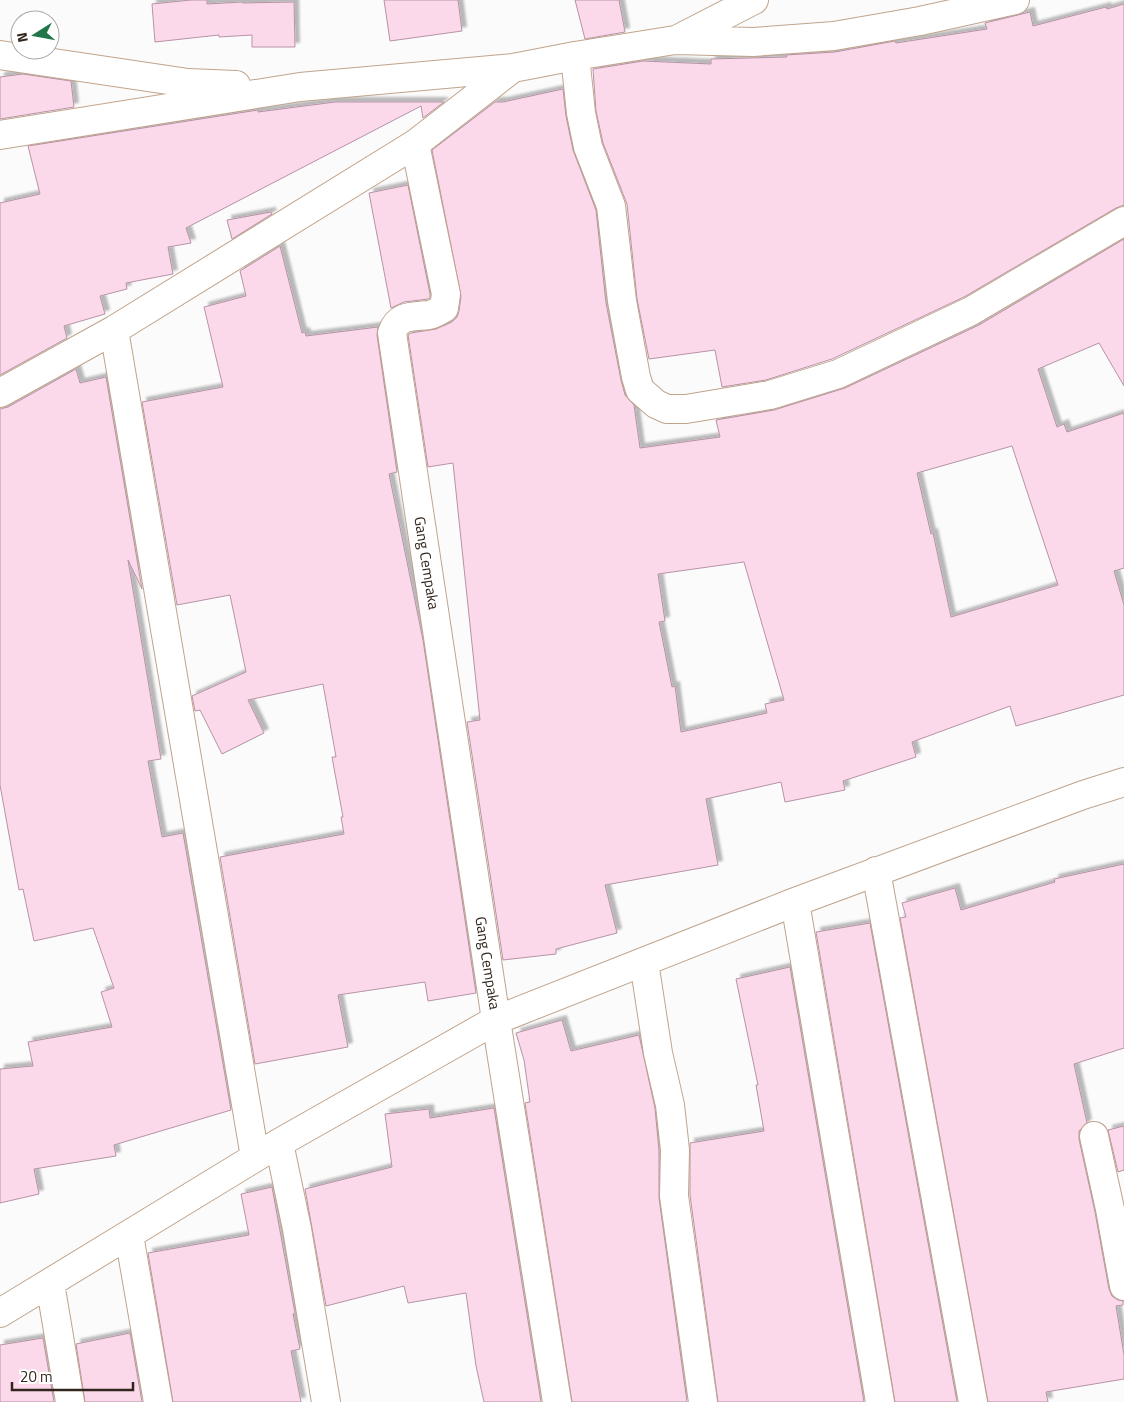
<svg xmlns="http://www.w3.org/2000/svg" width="1124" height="1402" viewBox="0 0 1124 1402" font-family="'Titillium Web',sans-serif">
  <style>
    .building { fill: #fcd8eb; stroke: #b593a5; fill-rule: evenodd; filter: url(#shadow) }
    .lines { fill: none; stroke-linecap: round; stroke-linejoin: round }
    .minor-casing { stroke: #c0a48c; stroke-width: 30 }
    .minor { stroke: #fff; stroke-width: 28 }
    .labels { text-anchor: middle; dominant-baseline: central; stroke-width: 4; stroke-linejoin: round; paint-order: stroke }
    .street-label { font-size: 15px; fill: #31261d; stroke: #fff }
  </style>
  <defs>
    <filter id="shadow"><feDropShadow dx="4.5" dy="-4.5" stdDeviation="1" flood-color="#0004"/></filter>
  </defs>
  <rect width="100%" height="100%" fill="#fbfbfb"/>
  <!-- building -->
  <path class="building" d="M191 0H207V4L243 2V3L294 2 295 47H252V35L219 37V35L155 42 152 4Z
    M384 0H458L462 31 390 41Z
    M575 0H619L625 32 585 39Z
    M1124 4V205L1116 208 964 297 832 359 766 380 722 387 715 350 649 359 637 299 627 204 603 143 596 111 593 69 643 61 711 64V59L787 57 786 55 835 52 895 41 896 43 987 29 985 23 1030 12 1033 26 1106 7 1107 9Z
    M23 74 71 81 74 107 0 119V77Z
    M563 89 566 116 573 150 596 210 606 303 621 380 625 395 634 405 640 448 720 437 716 420 774 410 845 388 979 325 1124 239V386L1099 343 1038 369 1057 427 1064 424 1067 432 1124 413V568L1114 571 1124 605V695L1016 726 1010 706 912 742 916 757 843 781 845 790 785 802 781 782 706 799 718 865 605 885 617 933 556 949V954L503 960 467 722 480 720 453 463 428 467 408 335 411 333 436 329 452 322 457 317 459 311 461 296 432 150 495 102H503ZM1012 446 1058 585 951 617 933 533 931 534 917 473ZM744 562 784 700 765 704 767 713 681 732 675 686 672 687 659 622 665 621 658 574Z
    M335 102H444L423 118 421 106 186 228 191 243 168 247 173 274 126 283 127 289 100 296 105 314 64 326 67 338 0 375V203L40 194 28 146 258 110V112Z
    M408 185 430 294V298L428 299 404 302 391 308 369 193Z
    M271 212 272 214 232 239 227 220Z
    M280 246 302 333 305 332 306 336 378 327 377 335 397 472 389 474 423 640 476 993 428 1001 425 982 338 995 348 1047 255 1064 220 857 344 834 341 817H343L332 757H336L323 684 248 700 264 733 222 754 200 710 195 711 192 696 246 672 230 595 177 605 142 402 223 387 204 307 246 296 240 271Z
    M76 369 80 383 106 377 142 589 128 560 161 759 148 761 162 837 183 833 231 1110 114 1145 116 1156 34 1169 39 1194 0 1203V1069L33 1066 28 1042 112 1027 101 992 114 988 93 928 34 941 23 889 19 890 0 785V409L8 407Z
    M1124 864V1048L1074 1064 1087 1123 1079 1131V1139L1095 1212 1109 1289 1112 1296 1118 1300 1123 1301V1305L1116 1306 1124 1355V1379L1046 1392 1048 1402H988L900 918 906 917 902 903 955 888 961 910 1055 882 1054 879Z
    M870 923 957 1402H895L816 932Z
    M790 967 864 1402H718L690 1195V1143L764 1131 756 1085H758L736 979Z
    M562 1020 571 1051 639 1035 655 1108 659 1151V1198L687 1402H572L525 1103 530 1102 524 1060 516 1033Z
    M494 1108 541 1402H484L476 1366 466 1293 408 1303 404 1286 326 1306 305 1189 392 1167 385 1114 429 1109 430 1118Z
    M1124 1126V1170L1118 1172 1108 1130Z
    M272 1187 295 1313 293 1314 300 1349 291 1351 301 1402H173L148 1253 249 1235 241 1194Z
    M130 1333 142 1402H85L76 1344Z
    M43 1338 54 1402H0V1345Z"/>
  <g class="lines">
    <!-- minor casing -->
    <g class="minor-casing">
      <path id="minor" d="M678 39 754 0
        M0 55 188 83 236 85
        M575 56 581 113 588 147 611 206 622 301 636 377 640 390 656 404 667 409H686L770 395 838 374 971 311 1124 221
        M0 135 300 87 513 68 575 56 675 40 753 42 834 36 920 21 1015 0
        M415 144 446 294 444 308C440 310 435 314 429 315 413 317 398 314 392 333L496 1020 557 1402
        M114 330 255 1157
        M0 393 114 330 415 144 513 68
        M876 871 973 1402
        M795 902 880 1402
        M644 962 658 1053 670 1105 675 1150 674 1196 703 1402
        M1094 1136 1110 1209 1124 1286
        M279 1143 297 1229 326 1402
        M129 1235 158 1402
        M50 1283 70 1402
        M0 1313 279 1143 496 1020 795 902 1083 795 1124 782"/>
    </g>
    <!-- minor -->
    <use href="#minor" class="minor"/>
  </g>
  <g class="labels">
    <!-- street labels -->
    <g class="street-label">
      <text transform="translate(427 563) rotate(81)">Gang Cempaka</text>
      <text transform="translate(488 963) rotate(81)">Gang Cempaka</text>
    </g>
  </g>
  <!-- north arrow -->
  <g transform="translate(35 35) rotate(259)"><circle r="24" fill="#ffffff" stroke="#ada8a5"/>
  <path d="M0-4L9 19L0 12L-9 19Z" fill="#207649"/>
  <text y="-8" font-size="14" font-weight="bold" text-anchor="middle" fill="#31261d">N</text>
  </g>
  <!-- scale -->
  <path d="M12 1382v8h121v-8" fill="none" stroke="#31261d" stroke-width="2.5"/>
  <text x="20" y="1382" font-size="15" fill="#31261d" stroke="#ffffff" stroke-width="4" paint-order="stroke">20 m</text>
</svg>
